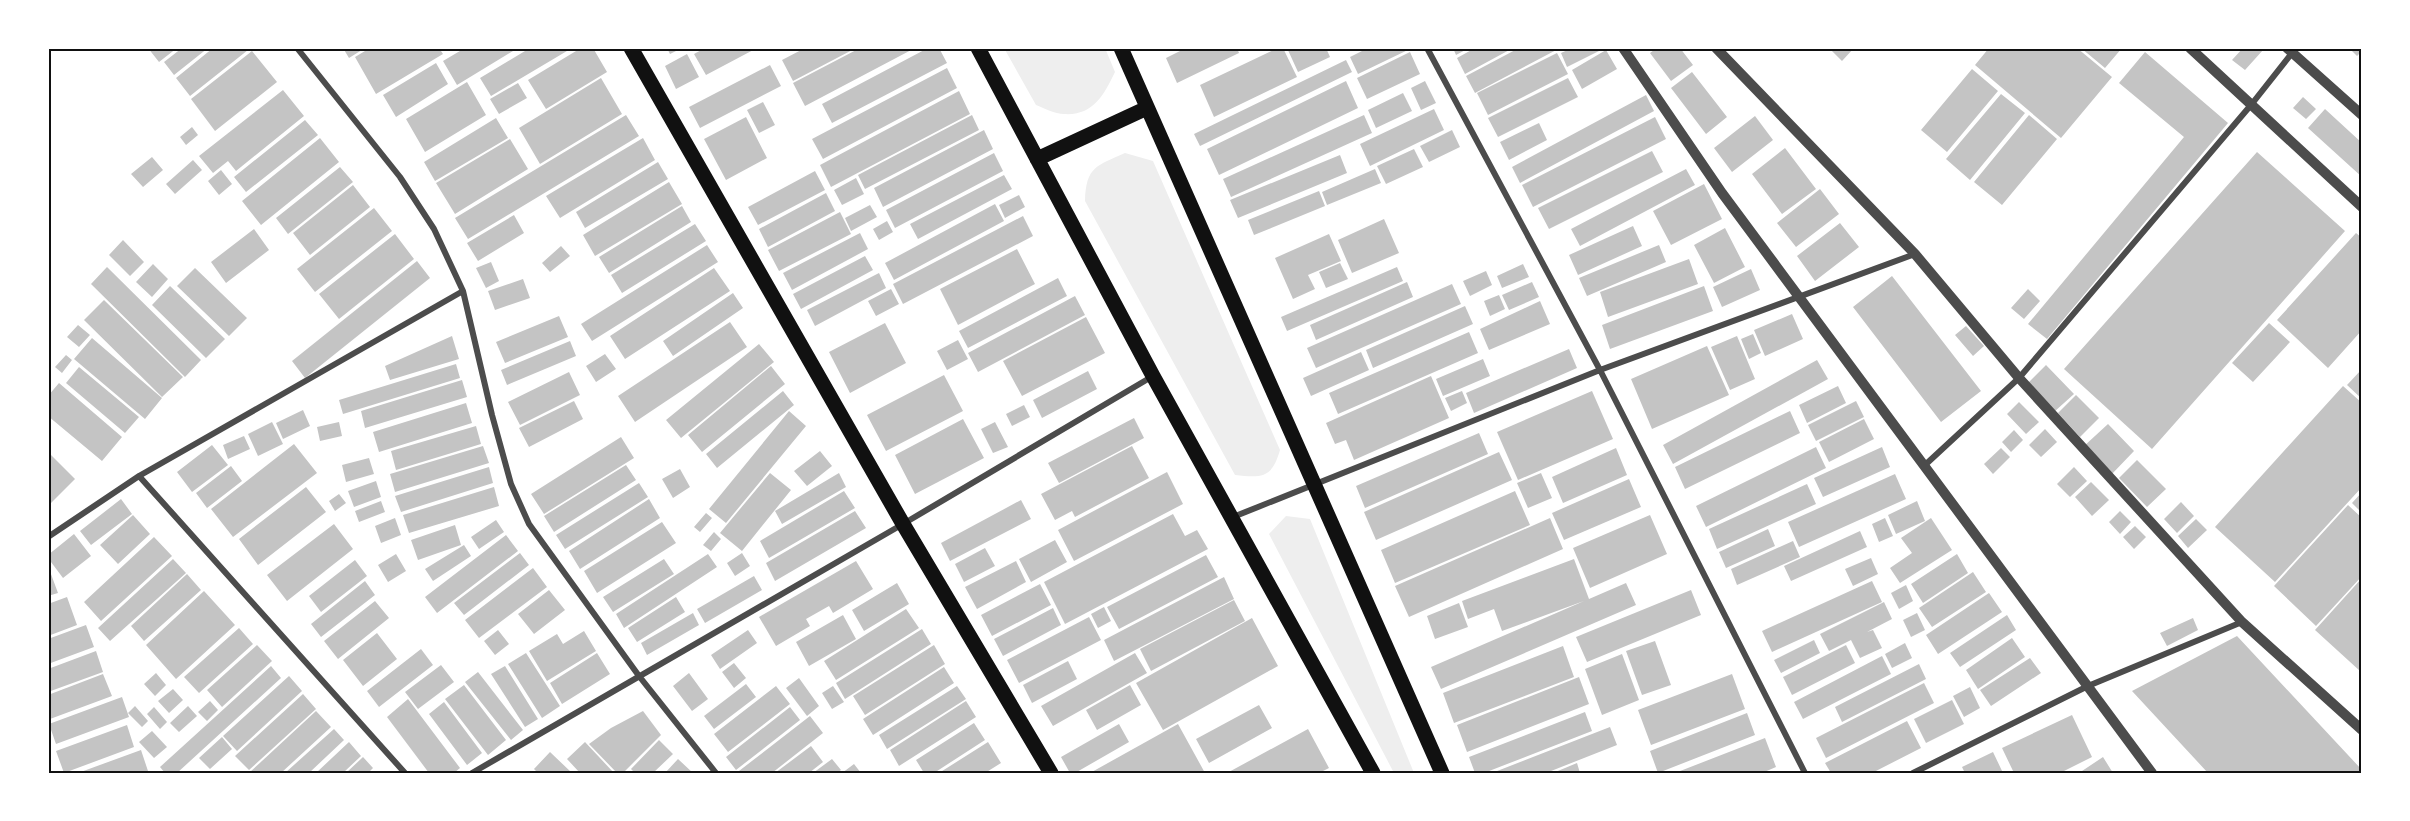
<svg xmlns="http://www.w3.org/2000/svg" width="2410" height="821" viewBox="0 0 2410 821" font-family="'Roboto Condensed',sans-serif">
  <style>
    .green { fill: #eee }
    .building { fill: #c4c4c4 }
    .lines { fill: none; stroke-linecap: round; stroke-linejoin: round }
    .minor { stroke: #4c4c4c; stroke-width: 6 }
    .tertiary { stroke: #4c4c4c; stroke-width: 10 }
    .primary { stroke: #111; stroke-width: 15 }
    .neatline { fill: none; stroke: #111; stroke-width: 2 }
  </style>
  <rect width="100%" height="100%" fill="#fff"/>
  <!-- green -->
  <path class="green" d="M1004 48H1105L1115 72C1104 95 1093 116 1064 114 1055 114 1044 108 1036 105Z
    M1125 153 1153 161 1280 450C1272 478 1262 478 1235 475L1085 201C1086 166 1097 166 1125 153Z
    M1286 516 1310 519 1414 773H1394L1269 534Z"/>
  <!-- building -->
  <path class="building" d="M148 48H177L159 62Z
    M182 48H208L174 75 164 62Z
    M213 48H247L248 50 190 96 176 78Z
    M343 48H365L349 58Z
    M370 48H439L443 54 376 94 355 57Z
    M465 48H518L457 85 443 61Z
    M530 48H572L491 96 480 78Z
    M581 48H593L607 72 546 109 528 80Z
    M667 48H682L670 54Z
    M705 48H757L706 75 694 54Z
    M805 48H856L793 81 782 60Z
    M860 48H915L805 106 793 83Z
    M928 48H939L947 63 832 123 822 104Z
    M1186 48H1237L1239 53 1177 83 1166 58Z
    M1278 48H1283L1297 77 1214 117 1200 85Z
    M1287 48H1326L1330 57 1298 72Z
    M1368 48H1412L1358 74 1350 57Z
    M1453 48H1469L1456 55Z
    M1475 48H1513L1465 74 1457 58Z
    M1519 48H1560L1475 93 1466 76Z
    M1572 48H1605L1567 67 1561 53Z
    M1657 48H1680L1693 65 1671 81 1650 53Z
    M1829 48H1854L1842 61Z
    M1989 48H2077L2112 77 2061 138 1975 65Z
    M2081 48H2122L2105 68Z
    M2243 48H2261L2263 50 2245 70 2232 60Z
    M2349 48H2362V51L2357 56Z
    M1606 50 1617 69 1582 89 1572 70Z
    M252 51 277 82 215 131 191 99Z
    M1410 52 1420 74 1367 99 1357 78Z
    M2145 52 2228 123 2047 339 2028 324 2184 137 2119 83Z
    M1557 53 1568 74 1488 115 1477 93Z
    M687 54 699 77 676 89 665 66Z
    M1346 60 1352 72 1200 146 1194 134Z
    M436 63 448 84 396 117 383 95Z
    M770 65 781 86 700 128 689 107Z
    M947 68 957 88 823 159 812 139Z
    M1972 69 1998 91 1947 152 1921 130Z
    M1692 72 1727 117 1706 134 1671 88Z
    M601 78 622 114 540 164 519 128Z
    M1568 78 1578 97 1498 137 1488 118Z
    M1346 81 1358 108 1219 175 1207 149Z
    M1425 81 1436 103 1421 110 1411 88Z
    M467 82 486 115 425 152 406 119Z
    M518 83 527 98 499 114 490 99Z
    M283 90 304 116 236 171 228 161 213 173 199 156Z
    M959 91 970 114 831 187 820 165Z
    M1403 93 1412 111 1376 128 1368 110Z
    M2001 94 2025 113 1970 180 1946 159Z
    M1646 95 1654 111 1520 183 1512 167Z
    M2303 97 2316 109 2306 119 2293 108Z
    M763 102 775 125 759 133 747 110Z
    M1434 109 1444 130 1370 166 1360 144Z
    M2325 109 2362 143V177L2308 128Z
    M626 115 639 136 468 239 455 218Z
    M972 115 979 130 865 189 858 175Z
    M1364 115 1372 133 1231 197 1223 179Z
    M2029 115 2057 139 2002 205 1974 182Z
    M1755 116 1773 140 1732 172 1714 148Z
    M746 117 767 158 726 180 704 139Z
    M1655 117 1666 139 1533 207 1522 185Z
    M496 118 508 138 435 181 424 162Z
    M305 120 318 135 246 192 234 177Z
    M1539 123 1547 140 1509 160 1500 142Z
    M192 127 198 135 186 145 180 137Z
    M984 130 993 149 883 207 874 188Z
    M1452 130 1460 147 1429 162 1420 146Z
    M320 138 339 162 261 225 242 201Z
    M643 138 655 160 560 218 546 196Z
    M510 139 528 169 455 214 436 183Z
    M1785 148 1816 189 1782 214 1752 174Z
    M1414 149 1423 167 1386 184 1377 166Z
    M1652 151 1663 172 1549 229 1538 208Z
    M2257 152 2345 231 2152 449 2064 369Z
    M994 153 1003 171 895 228 886 210Z
    M1340 155 1347 173 1238 218 1230 200Z
    M152 157 163 170 143 187 131 174Z
    M193 160 202 170 175 194 166 184Z
    M658 162 668 179 585 228 576 212Z
    M340 167 353 182 288 234 276 218Z
    M1375 169 1381 183 1327 205 1322 192Z
    M1686 169 1695 185 1580 246 1571 229Z
    M221 170 232 184 219 195 208 181Z
    M815 171 825 190 758 225 748 207Z
    M1004 175 1012 189 918 239 910 224Z
    M856 178 864 194 842 205 834 190Z
    M669 182 682 204 595 256 583 235Z
    M1704 184 1722 219 1671 245 1653 211Z
    M353 185 370 207 310 255 293 233Z
    M1820 189 1839 214 1796 247 1777 223Z
    M1319 191 1325 206 1254 235 1248 220Z
    M826 193 835 211 768 247 759 229Z
    M1019 195 1025 207 1005 218 999 205Z
    M995 204 1004 221 894 280 885 263Z
    M870 205 877 217 851 231 845 218Z
    M682 206 691 222 609 273 599 257Z
    M374 208 392 231 315 292 297 269Z
    M840 212 851 234 779 271 768 250Z
    M514 215 524 233 478 261 467 243Z
    M1023 216 1033 236 903 304 893 284Z
    M1384 219 1399 253 1352 273 1338 240Z
    M887 221 893 232 879 240 873 229Z
    M1840 223 1859 247 1815 281 1797 256Z
    M695 224 706 241 622 293 611 275Z
    M1633 226 1642 246 1578 275 1569 255Z
    M1725 228 1745 267 1714 283 1694 245Z
    M254 229 269 250 226 283 211 262Z
    M860 233 868 249 792 290 783 273Z
    M2356 233 2362 238V330L2328 368 2277 320Z
    M395 234 414 259 339 319 319 294Z
    M1329 234 1341 261 1308 275 1315 289 1293 299 1275 258Z
    M123 240 144 262 130 276 109 255Z
    M707 245 718 262 592 341 581 324Z
    M1659 245 1666 262 1587 296 1579 278Z
    M561 246 570 256 550 272 542 263Z
    M1017 249 1035 284 958 325 940 289Z
    M865 256 873 270 801 309 793 294Z
    M1689 259 1698 284 1608 317 1600 292Z
    M417 261 430 278 305 378 292 361Z
    M491 262 499 281 486 288 476 268Z
    M1340 263 1348 279 1326 288 1319 272Z
    M153 264 168 279 152 297 136 282Z
    M1523 264 1529 277 1502 288 1497 276Z
    M107 267 201 360 185 377 91 284Z
    M1397 267 1403 281 1287 331 1281 317Z
    M195 268 247 318 229 336 177 286Z
    M714 268 730 291 625 359 610 336Z
    M1751 269 1760 290 1722 307 1713 287Z
    M1486 271 1492 285 1470 296 1463 281Z
    M879 273 886 288 815 326 807 310Z
    M1892 276 1981 391 1941 422 1853 307Z
    M1058 278 1067 296 968 348 959 331Z
    M523 279 530 298 495 310 488 291Z
    M1407 282 1413 297 1316 340 1310 325Z
    M1532 282 1539 297 1509 310 1502 295Z
    M1452 284 1461 304 1316 368 1307 348Z
    M170 286 225 339 206 358 152 305Z
    M1704 286 1713 311 1610 349 1602 325Z
    M891 289 899 304 876 316 868 301Z
    M2028 289 2040 301 2024 319 2011 308Z
    M733 293 743 308 673 356 663 341Z
    M1499 295 1505 309 1490 316 1484 301Z
    M1075 296 1085 315 978 372 968 353Z
    M104 300 183 377 162 397 84 320Z
    M1540 301 1550 324 1489 350 1480 329Z
    M1465 306 1473 324 1373 368 1366 350Z
    M1792 314 1803 339 1765 356 1754 330Z
    M559 316 568 337 505 363 496 342Z
    M1086 317 1105 353 1022 396 1003 361Z
    M730 322 747 347 635 422 618 396Z
    M885 323 906 363 850 393 829 352Z
    M2269 323 2290 342 2253 382 2232 363Z
    M78 325 90 335 79 347 67 337Z
    M1966 326 1984 346 1973 356 1955 335Z
    M1469 332 1478 353 1338 414 1329 393Z
    M1753 334 1761 353 1749 359 1741 339Z
    M452 336 459 359 390 380 385 366Z
    M1737 336 1755 379 1730 390 1711 347Z
    M92 338 162 398 145 419 74 359Z
    M958 340 968 359 947 370 937 351Z
    M570 341 576 356 507 385 501 370Z
    M759 344 774 362 681 438 666 420Z
    M1707 346 1729 395 1652 429 1631 379Z
    M1569 349 1577 368 1474 413 1466 393Z
    M1361 352 1369 370 1311 396 1303 378Z
    M605 354 616 369 596 382 586 366Z
    M66 355 72 360 62 373 55 367Z
    M1483 359 1490 376 1443 396 1436 379Z
    M1817 360 1828 379 1673 464 1663 445Z
    M456 364 460 378 343 414 339 400Z
    M2046 365 2074 394 2054 412 2027 384Z
    M771 366 785 384 702 452 688 435Z
    M79 367 139 417 125 433 66 383Z
    M2362 369V399L2347 385Z
    M1088 371 1097 389 1042 418 1033 400Z
    M569 372 580 395 520 425 508 402Z
    M944 375 963 411 886 451 867 415Z
    M1431 376 1449 418 1354 460 1346 440 1335 444 1326 423Z
    M462 380 467 397 365 428 361 411Z
    M59 383 122 437 102 461 48 416V396Z
    M1838 386 1846 403 1807 423 1799 405Z
    M2343 386 2362 403V487L2275 582 2215 527Z
    M783 391 794 405 717 468 706 454Z
    M1462 391 1467 403 1451 411 1445 398Z
    M1592 391 1613 439 1518 480 1497 432Z
    M2076 395 2099 418 2080 437 2058 413Z
    M574 401 583 419 529 447 519 428Z
    M1856 401 1864 417 1816 441 1808 425Z
    M2019 402 2039 422 2026 434 2007 414Z
    M466 403 472 423 379 452 373 432Z
    M1024 405 1030 417 1012 426 1006 414Z
    M303 410 310 426 283 439 276 423Z
    M789 411 806 426 726 523 709 509Z
    M1790 411 1800 433 1685 489 1675 467Z
    M1134 418 1144 438 1059 483 1048 463Z
    M963 419 984 458 915 494 895 455Z
    M1864 419 1874 439 1829 462 1819 442Z
    M272 422 283 444 258 456 248 434Z
    M339 422 342 436 320 441 317 427Z
    M995 422 1008 447 993 453 981 429Z
    M2108 424 2134 451 2111 475 2083 447Z
    M476 426 481 444 396 470 391 451Z
    M2045 429 2057 442 2041 457 2029 445Z
    M2014 430 2023 440 2011 452 2002 442Z
    M1479 433 1488 454 1365 508 1356 486Z
    M244 436 250 449 228 459 223 445Z
    M621 437 634 458 544 514 531 494Z
    M294 444 317 473 233 537 211 509Z
    M212 445 228 465 192 492 177 472Z
    M483 446 489 463 395 492 390 474Z
    M1132 446 1149 478 1075 517 1072 511 1055 520 1041 494Z
    M1816 447 1826 468 1706 527 1696 506Z
    M1882 447 1890 467 1823 497 1814 478Z
    M1616 448 1627 475 1563 503 1552 477Z
    M2001 448 2010 457 1993 474 1984 464Z
    M820 451 832 466 807 486 794 471Z
    M48 452 75 479 48 506Z
    M1499 452 1512 480 1376 540 1364 512Z
    M369 458 374 474 346 482 342 465Z
    M2137 460 2166 489 2147 507 2119 478Z
    M626 465 636 480 554 532 544 516Z
    M231 466 242 481 207 508 196 493Z
    M489 467 493 483 401 512 395 496Z
    M2074 467 2087 481 2070 497 2057 484Z
    M680 469 690 487 673 498 662 479Z
    M1167 472 1183 504 1074 561 1058 530Z
    M770 473 791 490 742 551 720 533Z
    M839 473 846 487 782 524 775 511Z
    M1541 473 1552 498 1528 508 1517 483Z
    M1895 474 1906 499 1799 547 1788 522Z
    M1629 479 1641 507 1564 540 1552 513Z
    M376 481 381 497 354 507 348 491Z
    M2091 482 2109 500 2092 516 2075 497Z
    M639 483 648 497 565 549 556 535Z
    M1807 484 1816 504 1717 549 1709 529Z
    M306 487 326 512 258 565 239 539Z
    M494 487 499 506 409 533 403 515Z
    M844 491 855 508 769 558 760 541Z
    M1515 491 1530 525 1395 583 1381 550Z
    M2362 492V513L2352 503Z
    M339 494 346 503 335 511 329 501Z
    M121 499 132 514 91 545 80 531Z
    M649 499 660 518 580 569 569 551Z
    M1021 500 1031 519 950 561 941 543Z
    M381 501 385 512 359 522 355 511Z
    M1917 501 1925 521 1896 534 1888 515Z
    M2181 502 2194 516 2177 533 2164 519Z
    M2348 505 2362 518V576L2316 626 2274 586Z
    M855 511 866 528 775 581 766 563Z
    M2120 511 2131 522 2120 534 2109 522Z
    M706 513 712 518 700 532 694 527Z
    M1173 514 1185 536 1197 530 1208 549 1065 624 1044 582Z
    M133 515 150 534 118 564 100 545Z
    M1650 515 1667 554 1590 588 1573 548Z
    M395 518 401 535 381 543 375 526Z
    M1550 518 1563 549 1409 617 1395 586Z
    M1885 518 1893 536 1879 542 1872 524Z
    M1931 518 1952 550 1900 583 1890 568 1912 553 1901 538Z
    M2196 519 2207 530 2188 548 2178 536Z
    M496 520 504 532 479 549 471 537Z
    M662 522 676 543 597 593 584 571Z
    M334 524 353 549 287 601 267 575Z
    M455 525 461 545 418 560 411 540Z
    M2135 526 2146 537 2134 549 2123 537Z
    M1768 529 1775 546 1726 568 1719 552Z
    M1860 531 1867 547 1791 581 1784 566Z
    M714 532 721 539 711 551 703 545Z
    M74 534 91 556 63 578 48 558V555Z
    M506 535 518 551 437 613 425 597Z
    M154 537 172 556 101 621 84 602Z
    M1055 540 1067 562 1031 582 1019 559Z
    M1793 541 1800 557 1737 585 1731 569Z
    M464 545 471 556 433 581 425 569Z
    M985 548 995 566 964 582 955 564Z
    M520 553 529 565 464 615 454 603Z
    M742 553 750 566 735 576 727 563Z
    M396 554 406 571 388 582 378 565Z
    M708 554 717 567 624 628 616 614Z
    M1957 554 1968 573 1923 603 1911 584Z
    M1206 555 1218 577 1119 629 1107 607Z
    M1871 558 1878 574 1853 586 1845 569Z
    M173 559 186 573 110 641 98 628Z
    M664 559 674 574 613 612 603 597Z
    M1574 559 1589 599 1626 583 1636 605 1441 689 1431 667 1584 601 1502 631 1494 609 1468 619 1462 601Z
    M355 560 367 576 321 612 309 596Z
    M856 561 873 589 833 613 829 606 806 619 810 626 776 646 759 617Z
    M1016 561 1026 582 977 609 965 587Z
    M48 566 58 593 48 596Z
    M533 568 547 587 479 638 465 620Z
    M1973 572 1986 592 1932 627 1919 608Z
    M187 574 201 590 144 641 131 626Z
    M754 576 762 590 705 623 697 609Z
    M1224 577 1234 599 1114 661 1104 640Z
    M2362 578V668L2360 671 2315 630Z
    M365 581 375 595 321 637 311 624Z
    M1872 581 1882 602 1772 652 1762 631Z
    M897 583 909 604 864 631 852 610Z
    M1040 584 1051 605 992 636 981 615Z
    M1906 585 1913 601 1899 609 1891 593Z
    M549 590 565 610 534 634 518 614Z
    M1691 590 1701 615 1587 662 1576 637Z
    M204 591 235 625 176 679 146 645Z
    M1989 593 2002 612 1938 654 1926 635Z
    M67 597 77 625 48 636V604Z
    M676 597 685 612 637 642 628 628Z
    M1234 600 1245 621 1151 671 1140 649Z
    M375 601 389 618 338 659 324 641Z
    M1884 602 1892 619 1867 632 1873 630 1882 648 1860 658 1851 640 1829 651 1820 634Z
    M1459 603 1468 627 1435 639 1427 616Z
    M1104 607 1111 621 1098 628 1091 614Z
    M1053 608 1061 625 1003 656 994 639Z
    M906 609 919 628 836 680 824 661Z
    M693 613 699 625 647 655 641 643Z
    M1917 613 1925 630 1911 637 1903 620Z
    M843 615 856 639 809 666 796 642Z
    M2007 615 2016 630 1960 667 1950 653Z
    M1089 617 1101 640 1019 683 1007 660Z
    M1252 618 1278 666 1163 730 1136 683Z
    M2193 618 2198 630 2167 646 2160 633Z
    M86 625 94 647 48 664V639Z
    M239 628 253 644 199 693 184 677Z
    M922 629 931 644 845 699 836 683Z
    M498 630 509 644 495 655 484 641Z
    M748 630 757 643 720 669 711 655Z
    M584 631 596 651 547 681 529 651 557 634 563 644Z
    M377 633 397 659 363 686 343 660Z
    M2237 636 2362 770V773H2208L2132 691Z
    M2012 638 2025 657 1978 689 1966 670Z
    M1814 640 1820 653 1781 673 1774 660Z
    M1655 641 1671 685 1642 695 1626 651Z
    M1905 643 1912 658 1892 668 1885 654Z
    M257 645 272 661 222 707 207 690Z
    M934 645 945 664 865 715 853 696Z
    M1846 645 1855 663 1792 695 1783 677Z
    M1563 646 1574 677 1454 723 1443 693Z
    M421 649 433 665 379 707 367 691Z
    M96 651 103 672 48 692V669Z
    M526 653 560 706 542 718 508 664Z
    M597 653 610 674 562 704 550 683Z
    M1135 653 1147 673 1053 726 1041 706Z
    M1622 654 1639 700 1602 715 1585 669Z
    M1882 656 1891 674 1803 719 1794 702Z
    M2030 658 2041 673 1991 706 1980 690Z
    M1068 661 1077 679 1032 703 1023 685Z
    M734 663 746 678 734 688 722 672Z
    M1919 664 1926 679 1842 722 1835 707Z
    M441 665 454 682 418 709 405 692Z
    M271 666 281 678 177 773H165L160 767Z
    M505 666 538 719 525 727 491 674Z
    M944 667 954 683 873 735 863 719Z
    M478 672 523 730 511 740 465 682Z
    M156 673 166 685 155 696 144 684Z
    M689 673 708 699 692 711 673 686Z
    M103 674 112 696 50 719 48 695Z
    M1732 674 1745 709 1651 745 1638 710Z
    M289 676 302 691 237 751 223 736Z
    M1579 677 1589 704 1467 752 1457 725Z
    M799 678 819 706 807 716 786 688Z
    M1924 683 1934 703 1826 758 1816 738Z
    M746 684 756 697 714 729 704 716Z
    M464 685 506 740 488 755 445 699Z
    M1130 685 1141 705 1097 730 1086 710Z
    M776 686 790 704 728 752 714 734Z
    M833 686 844 702 832 709 822 693Z
    M957 686 966 699 887 749 879 735Z
    M1970 687 1980 708 1964 717 1953 696Z
    M173 689 183 700 169 713 158 701Z
    M303 694 316 709 249 770 235 756Z
    M122 697 129 717 56 744 49 724Z
    M408 699 460 768 454 773H429L387 717Z
    M1952 700 1964 724 1926 743 1914 719Z
    M210 701 218 710 207 721 198 712Z
    M966 701 976 717 899 766 890 750Z
    M444 702 482 753 467 765 429 714Z
    M1259 705 1272 728 1209 763 1196 739Z
    M135 706 148 721 142 727 128 713Z
    M188 706 197 716 179 732 170 723Z
    M154 707 167 722 160 729 147 714Z
    M790 707 800 720 736 770 726 757Z
    M316 711 331 727 281 773H249Z
    M643 711 661 735 623 773H617L589 744 611 728Z
    M1585 712 1592 731 1484 773H1475L1469 757Z
    M1747 713 1755 735 1658 773 1650 751Z
    M2072 715 2092 757 2060 773H2014L2002 748Z
    M810 716 823 733 772 773H740L739 771Z
    M1907 721 1921 748 1872 773H1831L1825 763Z
    M974 723 985 740 934 773H924L916 760Z
    M1119 724 1129 742 1075 773H1070L1061 757Z
    M1178 724 1205 773H1090Z
    M127 725 134 747 64 773 56 751Z
    M1610 727 1617 745 1546 773H1492Z
    M334 729 344 740 309 773H285Z
    M1308 729 1329 768 1319 773H1227Z
    M152 731 167 747 154 758 139 742Z
    M222 737 232 749 210 769 199 758Z
    M1765 738 1776 767 1762 773H1675Z
    M659 740 673 754 653 773H635L631 769Z
    M349 742 361 756 343 773H316Z
    M585 742 614 773H580L567 759Z
    M988 742 1001 763 985 773H939Z
    M811 746 823 762 809 773H775Z
    M141 750 148 771 142 773H78Z
    M550 752 572 773H538L534 769Z
    M1993 752 2003 773H1965L1962 767Z
    M363 757 373 768 368 773H346Z
    M2103 757 2113 773H2079Z
    M678 759 693 773H665Z
    M832 759 841 770 837 773H813Z
    M1577 763 1580 773H1553Z
    M854 764 861 773H842Z"/>
  <g class="lines">
    <!-- minor -->
    <path class="minor" d="M297 48 400 177 434 229 463 291 492 415 511 484 529 524 639 676 716 773
      M1427 48 1600 370 1805 773
      M1925 465 2019 378 2251 105 2296 48
      M139 476 405 773
      M1233 517 1600 370 1915 254
      M48 537 139 476 463 291
      M472 773 903 524 1153 376
      M1913 773 2088 686 2242 622"/>
    <!-- tertiary -->
    <path class="tertiary" d="M1623 48 1722 193 2152 773
      M1716 48 1915 254 2019 378 2242 622 2362 730
      M2190 48 2362 207
      M2287 48 2362 115"/>
    <!-- primary -->
    <path class="primary" d="M631 48 903 524 1051 773
      M978 48 1153 376 1373 773
      M1121 48 1442 773
      M1037 159 1147 108"/>
  </g>
  <!-- border -->
  <rect width="2410" height="821" fill="none" stroke="#ffffff" stroke-width="99"/>
  <rect x="50" y="50" width="2310" height="722" class="neatline"/>
</svg>
